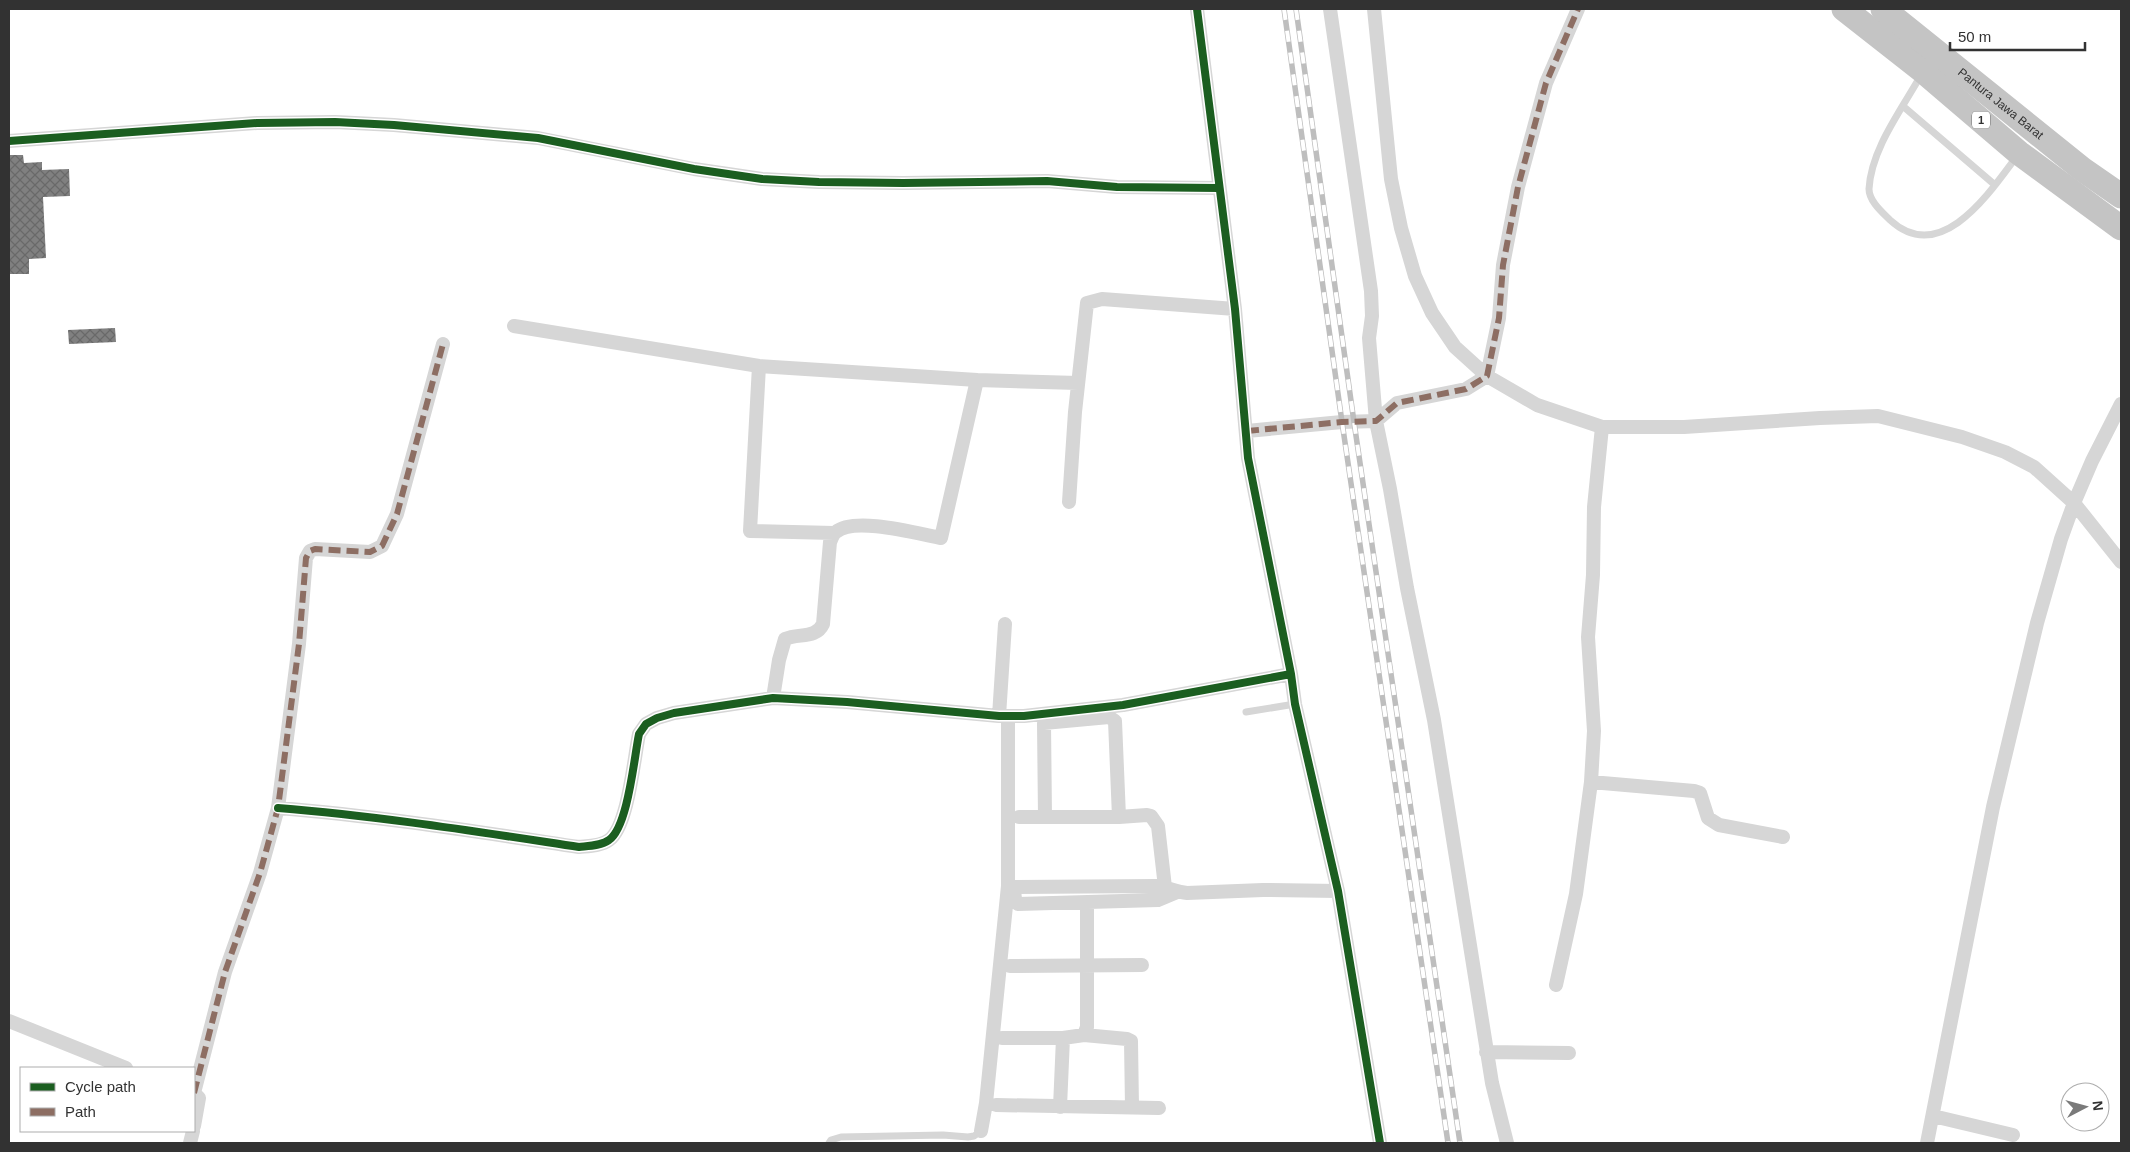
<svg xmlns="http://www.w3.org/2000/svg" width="2130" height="1152" viewBox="0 0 2130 1152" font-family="Helvetica,sans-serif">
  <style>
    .building { fill: url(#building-cross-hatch) }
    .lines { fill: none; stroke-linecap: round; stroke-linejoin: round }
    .lane { stroke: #d6d6d6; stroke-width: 7 }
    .street { stroke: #d6d6d6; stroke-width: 14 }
    .highway { stroke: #c4c4c4; stroke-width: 25 }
    .rail-casing { stroke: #bebebe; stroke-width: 5.5 }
    .rail { stroke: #fff; stroke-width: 4; stroke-dasharray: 11; stroke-linecap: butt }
    .quiet { stroke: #8d6e63; stroke-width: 6; stroke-dasharray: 12 6; stroke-linecap: butt }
    .cycleway-casing { stroke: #fff; stroke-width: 11 }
    .cycleway { stroke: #1b5e20; stroke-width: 8 }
    .labels { text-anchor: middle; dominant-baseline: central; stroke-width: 5; stroke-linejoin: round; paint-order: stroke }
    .shield { fill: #fff; stroke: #707070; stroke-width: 1 }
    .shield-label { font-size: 11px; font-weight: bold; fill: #323232 }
    .street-label { font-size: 12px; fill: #323232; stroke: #fff }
  </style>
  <defs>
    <pattern id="building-cross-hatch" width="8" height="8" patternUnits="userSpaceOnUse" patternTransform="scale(1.25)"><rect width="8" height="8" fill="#808080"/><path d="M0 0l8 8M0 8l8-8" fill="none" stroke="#696969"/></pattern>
  </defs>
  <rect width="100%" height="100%" fill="#fff"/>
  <!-- building -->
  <path class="building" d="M9 155H23L24 163 42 162V170L69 169 70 196 43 197 46 258 29 259V274H9Z
    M115 328 116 342 69 344 68 330Z"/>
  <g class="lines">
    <!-- lane -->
    <path class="lane" d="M1921 75C1902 109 1871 149 1869 189 1869 201 1882 212 1890 220 1941 267 1990 192 2017 156
      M1904 107 1995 185
      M1246 712 1295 704
      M829 1143 831 1140 841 1137 943 1135 968 1137 974 1136 981 1131"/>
    <!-- street -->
    <path class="street" d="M1197 9 1235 309 1248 458 1291 674 1295 704 1338 891 1380 1143
      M1330 9 1371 291 1372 316 1369 338 1376 421 1390 489 1407 588 1434 720 1492 1083 1507 1143
      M1374 9 1391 179 1401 228 1415 276 1432 313 1455 347 1487 376 1537 405 1602 427H1684L1820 418 1878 416 1962 437 2005 452 2034 467 2074 503 2121 562
      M9 141 257 123 335 122 394 125 538 138 694 169 762 179 819 182 903 183 1047 181 1117 187 1219 188
      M514 326 759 366 977 380 941 538C919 534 854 516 836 532 833 534 832 538 830 542L823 624C816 639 799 633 785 639L779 660 773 698
      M759 366 750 531 834 533
      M977 380 1078 383
      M1247 431 1342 422 1376 421 1397 403 1466 389 1487 376 1499 318 1503 265 1518 187 1546 83 1578 9
      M1069 502 1075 412 1087 303 1102 299 1235 309
      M999 716 1005 624
      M1591 782 1694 791 1700 793 1708 818 1719 825 1783 837
      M278 808C379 816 479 832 579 847 588 846 601 846 609 840 628 827 634 758 639 734L646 724 657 718 674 713 773 698 847 702 999 716H1024L1123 705 1291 674
      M1019 817H1045
      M1119 817 1115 721 1109 717 1044 723 1045 817H1119L1147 815 1151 816 1158 826 1166 896
      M1177 892 1158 900 1018 904 1015 901 1014 887 1156 886C1167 887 1176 892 1187 893L1263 890 1338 891
      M1010 966 1142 965
      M1556 985 1576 894 1591 782 1594 731 1588 637 1593 575 1594 507 1602 427
      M9 1021 126 1068
      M1084 1035 1127 1039 1131 1041 1132 1107
      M1002 1038H1063
      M1486 1052 1569 1053
      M194 1093 225 972 260 873 278 808 299 644 306 558 310 551 315 549 370 552 382 546 397 514 443 344
      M194 1093 199 1098 194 1126
      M996 1105 1159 1108
      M1060 1107 1063 1038 1084 1035 1087 1027V902
      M1933 1116 2013 1135
      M981 1131 986 1103 1008 886V716
      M190 1143 193 1131
      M1927 1143 1993 807 2037 623 2061 539 2074 503 2092 461 2121 404"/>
    <!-- highway -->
    <g class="highway">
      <path d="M1844 9 1923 71 2019 153 2121 228"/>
      <path id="s1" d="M1883 9 2082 169 2121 196"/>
    </g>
    <!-- rail casing -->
    <g class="rail-casing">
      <path id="rail" d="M1284 9 1342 422 1448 1143
        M1296 9 1354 422 1460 1143"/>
    </g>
    <!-- rail -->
    <use href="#rail" class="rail"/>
    <!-- quiet -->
    <path class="quiet" d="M1247 431 1342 422 1376 421 1397 403 1466 389 1487 376 1499 318 1503 265 1518 187 1546 83 1578 9
      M194 1093 225 972 260 873 278 808 299 644 306 558 310 551 315 549 370 552 382 546 397 514 443 344"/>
    <!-- cycleway casing -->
    <g class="cycleway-casing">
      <path id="cycleway" d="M1197 9 1235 309 1248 458 1291 674 1295 704 1338 891 1380 1143
        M9 141 257 123 335 122 394 125 538 138 694 169 762 179 819 182 903 183 1047 181 1117 187 1219 188
        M278 808C379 816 479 832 579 847 588 846 601 846 609 840 628 827 634 758 639 734L646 724 657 718 674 713 773 698 847 702 999 716H1024L1123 705 1291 674"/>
    </g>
    <!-- cycleway -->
    <use href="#cycleway" class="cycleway"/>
  </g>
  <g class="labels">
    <!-- shield labels -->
    <rect class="shield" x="1972" y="111.5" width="18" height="17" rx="4"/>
    <g class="shield-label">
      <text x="1981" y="120">1</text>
    </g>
    <!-- street labels -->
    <g class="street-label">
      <text stroke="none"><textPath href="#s1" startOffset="151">Pantura Jawa Barat</textPath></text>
    </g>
  </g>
  <!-- border -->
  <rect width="2130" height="1152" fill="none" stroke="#323232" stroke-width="20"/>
  <!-- legend -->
  <rect x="20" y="1067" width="175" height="65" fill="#ffffff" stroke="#adadad"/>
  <rect x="30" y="1083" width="25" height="8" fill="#1b5e20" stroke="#adadad"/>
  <text x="65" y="1092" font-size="15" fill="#323232">Cycle path</text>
  <rect x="30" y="1108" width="25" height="8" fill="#8d6e63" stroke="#adadad"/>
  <text x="65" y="1117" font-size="15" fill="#323232">Path</text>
  <!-- north arrow -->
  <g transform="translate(2085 1107) rotate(84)"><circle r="24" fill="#ffffff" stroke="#adadad"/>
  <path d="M0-4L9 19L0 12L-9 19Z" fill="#7a7a7a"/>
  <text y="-8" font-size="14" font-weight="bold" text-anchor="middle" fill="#323232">N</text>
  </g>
  <!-- scale -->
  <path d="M1950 42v8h135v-8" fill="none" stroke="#323232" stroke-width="2.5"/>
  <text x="1958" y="42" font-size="15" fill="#323232" stroke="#ffffff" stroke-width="4" paint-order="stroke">50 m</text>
</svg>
